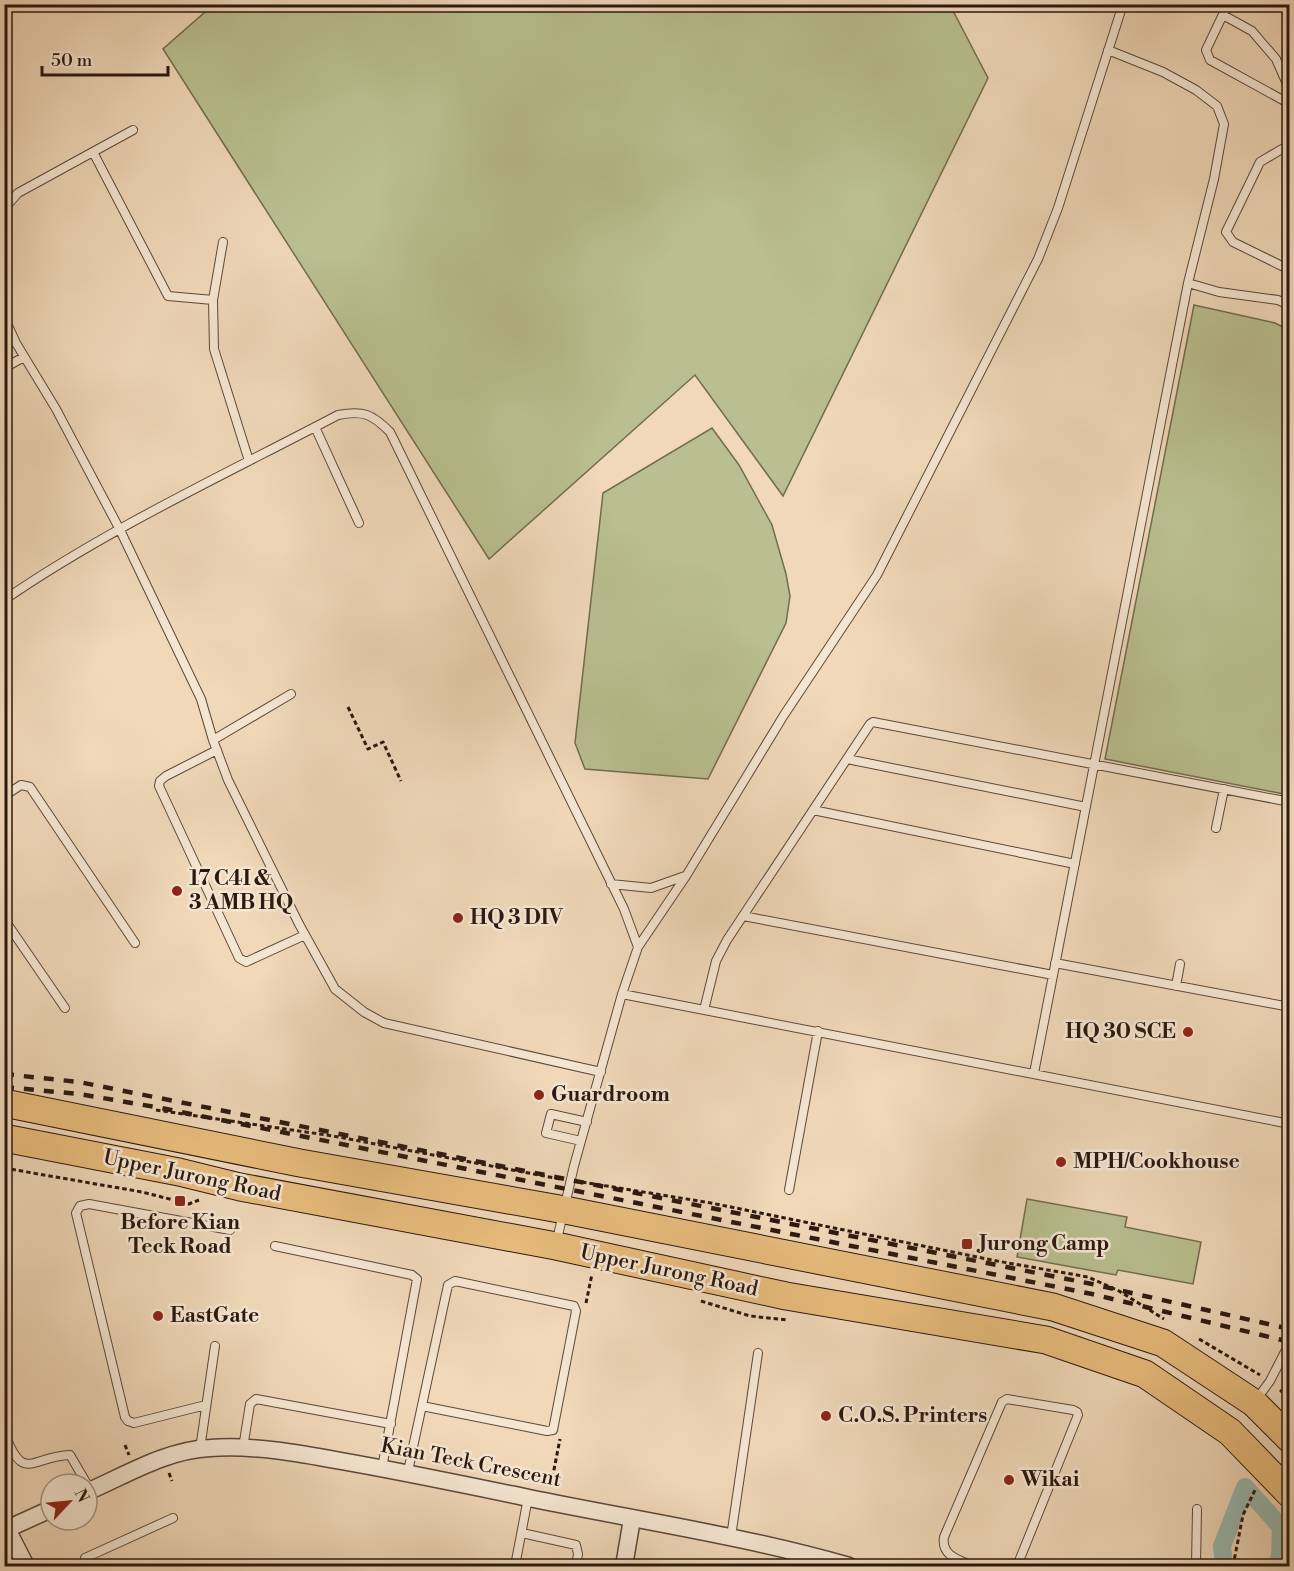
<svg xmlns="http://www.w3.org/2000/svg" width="1294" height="1571" viewBox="0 0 1294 1571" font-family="'Libre Bodoni',serif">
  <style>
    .green { fill: #b9bf90; stroke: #726c50; stroke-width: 1.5 }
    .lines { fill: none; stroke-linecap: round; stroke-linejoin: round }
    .canal { stroke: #9ab9b2; stroke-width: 18 }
    .service-casing { stroke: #5c483a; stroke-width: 10 }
    .minor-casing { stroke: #5c483a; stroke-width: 19 }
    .primary-casing { stroke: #2b1810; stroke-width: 29 }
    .path { stroke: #2b1810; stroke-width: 3; stroke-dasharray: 4.5 3; stroke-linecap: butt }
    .service { stroke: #f5e6d2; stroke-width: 8 }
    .minor { stroke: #f5e6d2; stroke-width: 16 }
    .primary { stroke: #e8bc7c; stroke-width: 27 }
    .rail { stroke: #2b1810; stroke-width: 4.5; stroke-dasharray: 10 10; stroke-linecap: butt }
    .poi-dot { fill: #8f2418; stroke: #f5e6d2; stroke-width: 2 }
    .labels { text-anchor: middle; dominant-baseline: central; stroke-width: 5; stroke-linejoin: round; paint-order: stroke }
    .poi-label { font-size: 21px; font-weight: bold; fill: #2b1810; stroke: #f5e6d2; text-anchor: start }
    .street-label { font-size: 21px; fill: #2b1810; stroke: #f5e6d2 }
  </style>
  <rect width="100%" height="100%" fill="#f0d8b9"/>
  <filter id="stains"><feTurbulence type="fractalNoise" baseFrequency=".00333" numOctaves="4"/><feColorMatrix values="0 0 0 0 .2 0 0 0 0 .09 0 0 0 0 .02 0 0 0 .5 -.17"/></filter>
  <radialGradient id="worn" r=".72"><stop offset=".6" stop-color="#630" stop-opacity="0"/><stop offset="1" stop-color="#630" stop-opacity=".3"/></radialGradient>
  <!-- green -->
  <path class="green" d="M950 5 988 78 783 496 695 375 489 559 163 49 213 5Z
    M1194 305 1275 323 1289 330V795L1105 759Z
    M712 428 739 465 772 525 786 574 790 596 786 623 708 779 585 769 575 743 603 493Z
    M1027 1199 1127 1217 1125 1227 1201 1242 1193 1284 1118 1270 1116 1275 1017 1257Z"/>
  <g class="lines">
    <!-- canal -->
    <path class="canal" d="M1224 1566 1222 1546 1245 1487 1281 1527 1280 1556 1276 1566"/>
    <!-- service casing -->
    <g class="service-casing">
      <path id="service" d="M1228 4 1206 50 1210 60 1290 104
        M1223 15 1252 31 1276 59 1290 91
        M1290 150 1282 149 1260 162 1226 232 1233 242 1290 270
        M93 152 168 296 213 300
        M4 209 18 193 133 130
        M223 242 213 300 214 349 249 461
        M1188 283 1219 292 1278 300 1290 306
        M4 317 16 343 56 409 120 530 201 699 213 740 228 780 299 924 335 989 364 1012 384 1023 601 1072
        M4 368 24 357
        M315 427 359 523
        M4 600C109 528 226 474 338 415 363 410 372 414 390 432L624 909 638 947
        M213 740 291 694
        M217 750 166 776 160 781 159 786 239 958 246 962 305 935
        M847 759 1086 807
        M4 796 21 785 30 787 135 943
        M813 810 1075 864
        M1216 828 1224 789
        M611 884 651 888 685 876
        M743 916 1053 975
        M4 919 65 1008
        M1055 963 1290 1007
        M1176 986 1180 964
        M622 994 1290 1124
        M704 1010 716 961 727 940 870 724 873 722 1290 802
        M1034 1073 1188 283 1214 179 1224 124 1217 106 1196 90 1163 72 1108 50
        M581 1141 546 1133 551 1114 587 1122
        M789 1190 818 1031
        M556 1244 574 1166 622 994 638 947 686 876 784 715 877 575 1038 259 1058 208 1123 4
        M275 1246 412 1275 417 1279 382 1468
        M1256 1400 1270 1381 1290 1342
        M206 1405 134 1423 128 1421 125 1417 76 1213 80 1206 89 1204 230 1230
        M4 1432C24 1485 31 1456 70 1455L87 1484
        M243 1448 250 1404 256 1399 391 1424
        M200 1449 215 1346
        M408 1472 413 1447 448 1285 455 1281 574 1306 576 1311 553 1430 547 1431 422 1406
        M522 1533 576 1545 578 1554 576 1566
        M731 1537 758 1353
        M83 1566 85 1558 173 1518
        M515 1566 528 1498
        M973 1566C959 1560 941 1556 944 1537L1002 1402 1007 1399 1073 1410 1077 1412 1078 1415 1017 1566
        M1196 1566 1197 1509"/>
    </g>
    <!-- minor casing -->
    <g class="minor-casing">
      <path id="minor" d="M87 1492C126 1475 166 1450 210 1448 254 1445 298 1453 341 1461 404 1472 466 1485 529 1498 636 1520 744 1536 849 1566
        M26 1566 7 1529 51 1509
        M624 1566 632 1519"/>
    </g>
    <!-- primary casing -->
    <g class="primary-casing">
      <path id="primary" d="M4 1103 300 1163 565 1210 1053 1307 1163 1343 1254 1403 1290 1439
        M4 1138 179 1172 240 1187 556 1246 786 1296 1046 1340 1145 1374 1230 1432 1290 1494"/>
    </g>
    <!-- path -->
    <path class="path" d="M348 707 368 749 383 742 401 781
      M156 1110 333 1136 560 1179
      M4 1168 142 1192 189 1204 199 1200
      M582 1182 711 1203 997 1261 1088 1277 1119 1291 1164 1319
      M701 1301 750 1316 788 1320
      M586 1303 592 1274
      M1199 1339 1260 1375
      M1280 1390 1290 1399
      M125 1445 129 1455
      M169 1473 172 1481
      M551 1485 560 1439
      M1284 1515 1290 1523
      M1233 1566 1243 1515 1256 1488"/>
    <!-- service -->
    <use href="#service" class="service"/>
    <!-- minor -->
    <use href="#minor" class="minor"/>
    <!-- primary -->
    <use href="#primary" class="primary"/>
    <!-- rail -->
    <path class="rail" d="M4 1074 79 1082 1092 1284 1290 1329
      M4 1087 79 1094 161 1108 1092 1294 1290 1342"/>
  </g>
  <!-- markers -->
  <g class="poi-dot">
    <circle cx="177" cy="891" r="6"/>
    <circle cx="458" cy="918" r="6"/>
    <circle cx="1188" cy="1032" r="6"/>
    <circle cx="539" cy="1095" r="6"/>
    <circle cx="1061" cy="1162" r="6"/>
    <rect x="174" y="1195" width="12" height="12" rx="3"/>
    <rect x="961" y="1238" width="12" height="12" rx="3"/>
    <circle cx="158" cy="1316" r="6"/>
    <circle cx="826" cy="1416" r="6"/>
    <circle cx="1009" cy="1480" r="6"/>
  </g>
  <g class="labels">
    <!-- poi labels -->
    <g class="poi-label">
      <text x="189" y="879">17 C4I &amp;<tspan x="189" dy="24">3 AMB HQ</tspan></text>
      <text x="470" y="918">HQ 3 DIV</text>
      <text x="1176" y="1032" text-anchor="end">HQ 30 SCE</text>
      <text x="551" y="1095">Guardroom</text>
      <text x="1073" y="1162">MPH/Cookhouse</text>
      <text x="180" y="1223" text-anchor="middle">Before Kian<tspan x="180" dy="24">Teck Road</tspan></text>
      <text x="979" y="1244">Jurong Camp</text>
      <text x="170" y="1316">EastGate</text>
      <text x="838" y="1416">C.O.S. Printers</text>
      <text x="1021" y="1480">Wikai</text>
    </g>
    <!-- street labels -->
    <g class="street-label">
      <text transform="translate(192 1176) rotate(12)">Upper Jurong Road</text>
      <text transform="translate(669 1271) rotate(12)">Upper Jurong Road</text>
      <text transform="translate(471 1463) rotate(11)">Kian Teck Crescent</text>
    </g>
  </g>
  <!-- margin -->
  <rect width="1294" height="1571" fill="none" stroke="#f0d8b9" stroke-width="24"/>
  <rect x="6" y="6" width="1282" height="1559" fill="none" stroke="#2b1810" stroke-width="3"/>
  <rect x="12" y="12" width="1270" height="1547" fill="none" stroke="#2b1810" stroke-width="1.5"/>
  <!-- north arrow -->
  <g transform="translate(69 1502) rotate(64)"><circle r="28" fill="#f5e6d2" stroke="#a49484" stroke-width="1.5"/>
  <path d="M0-4.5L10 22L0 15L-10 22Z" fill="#8f2418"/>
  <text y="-9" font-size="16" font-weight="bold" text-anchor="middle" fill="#2b1810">N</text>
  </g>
  <!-- scale -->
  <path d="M42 66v9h126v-9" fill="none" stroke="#2b1810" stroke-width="3"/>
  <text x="51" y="66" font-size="18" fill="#2b1810" stroke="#f5e6d2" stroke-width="4.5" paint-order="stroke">50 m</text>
  <rect width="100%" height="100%" filter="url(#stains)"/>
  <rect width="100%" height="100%" fill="url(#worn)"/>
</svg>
